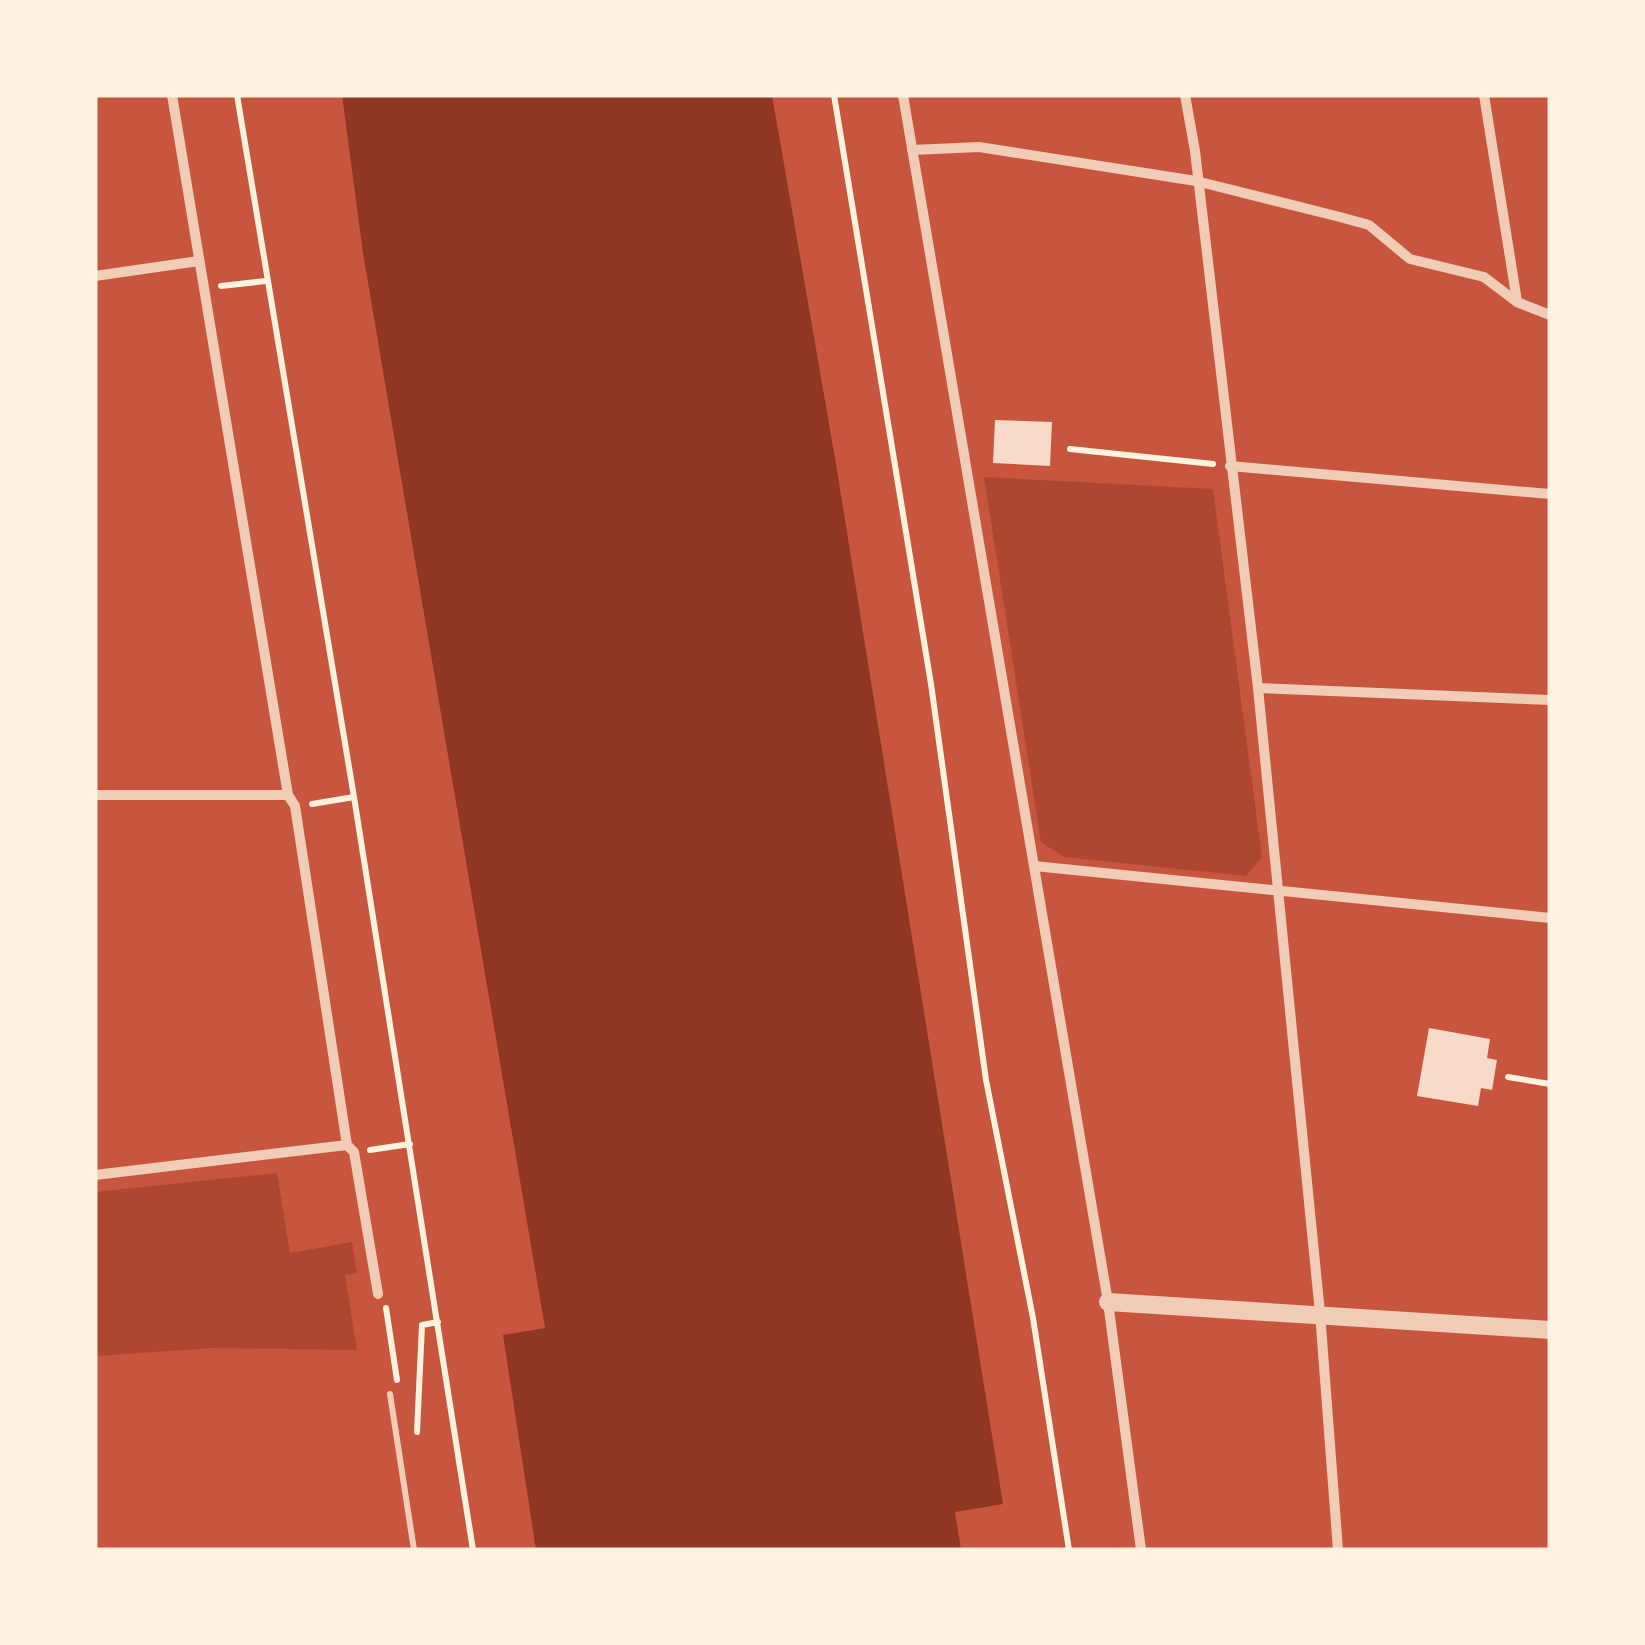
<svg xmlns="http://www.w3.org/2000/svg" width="1645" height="1645" viewBox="0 0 1645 1645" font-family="'Public Sans',sans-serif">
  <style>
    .green { fill: #ae4732 }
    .water { fill: #8f3625 }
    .building { fill: #f7dbc8 }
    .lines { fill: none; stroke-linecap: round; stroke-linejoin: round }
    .path { stroke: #fff3e0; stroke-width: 6 }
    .service { stroke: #f1ccb7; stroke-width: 6 }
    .minor { stroke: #f1ccb7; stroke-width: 10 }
    .tertiary { stroke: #f1ccb7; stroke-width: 18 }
  </style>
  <rect width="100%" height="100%" fill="#c8553d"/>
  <!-- green -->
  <path class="green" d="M984 477 1213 489 1262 857 1246 876 1064 857 1041 842Z
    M277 1173 290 1253 352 1242 357 1273 345 1275 357 1350 212 1348 95 1356V1192Z"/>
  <!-- water -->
  <path class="water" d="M342 95H772L837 470 1003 1504 955 1512 961 1550H536L503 1335 545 1328 363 253Z"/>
  <!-- building -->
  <path class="building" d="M995 420 1052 422 1050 466 993 463Z
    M1429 1028 1490 1039 1487 1058 1497 1060 1492 1090 1481 1088 1478 1106 1417 1096Z"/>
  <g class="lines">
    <!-- path -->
    <path class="path" d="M237 95 354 797 473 1550
      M834 95 931 684 986 1080 1033 1318 1069 1550
      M221 286 266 281
      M1070 449 1213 464
      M312 804 354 797
      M1508 1077 1550 1084
      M370 1150 410 1144
      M386 1308 397 1380
      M417 1432 422 1325 438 1322"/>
    <!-- service -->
    <path class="service" d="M390 1394 414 1550"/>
    <!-- minor -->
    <path class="minor" d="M172 95 288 795 295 806 347 1145 354 1152 378 1294
      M903 95 1108 1302 1141 1550
      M1185 95 1195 151 1258 688 1320 1313 1338 1550
      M1484 95 1517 301
      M912 150 979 147 1196 181 1340 217 1369 225 1410 259 1484 277 1517 302 1550 315
      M95 276 199 261
      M1230 466 1550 494
      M1258 688 1550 700
      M95 795H288
      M1034 866 1550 918
      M95 1175 347 1145"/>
    <!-- tertiary -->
    <path class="tertiary" d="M1108 1302 1550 1330"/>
  </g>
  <!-- border -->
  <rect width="1645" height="1645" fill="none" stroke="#fff3e0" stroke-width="195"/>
</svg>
